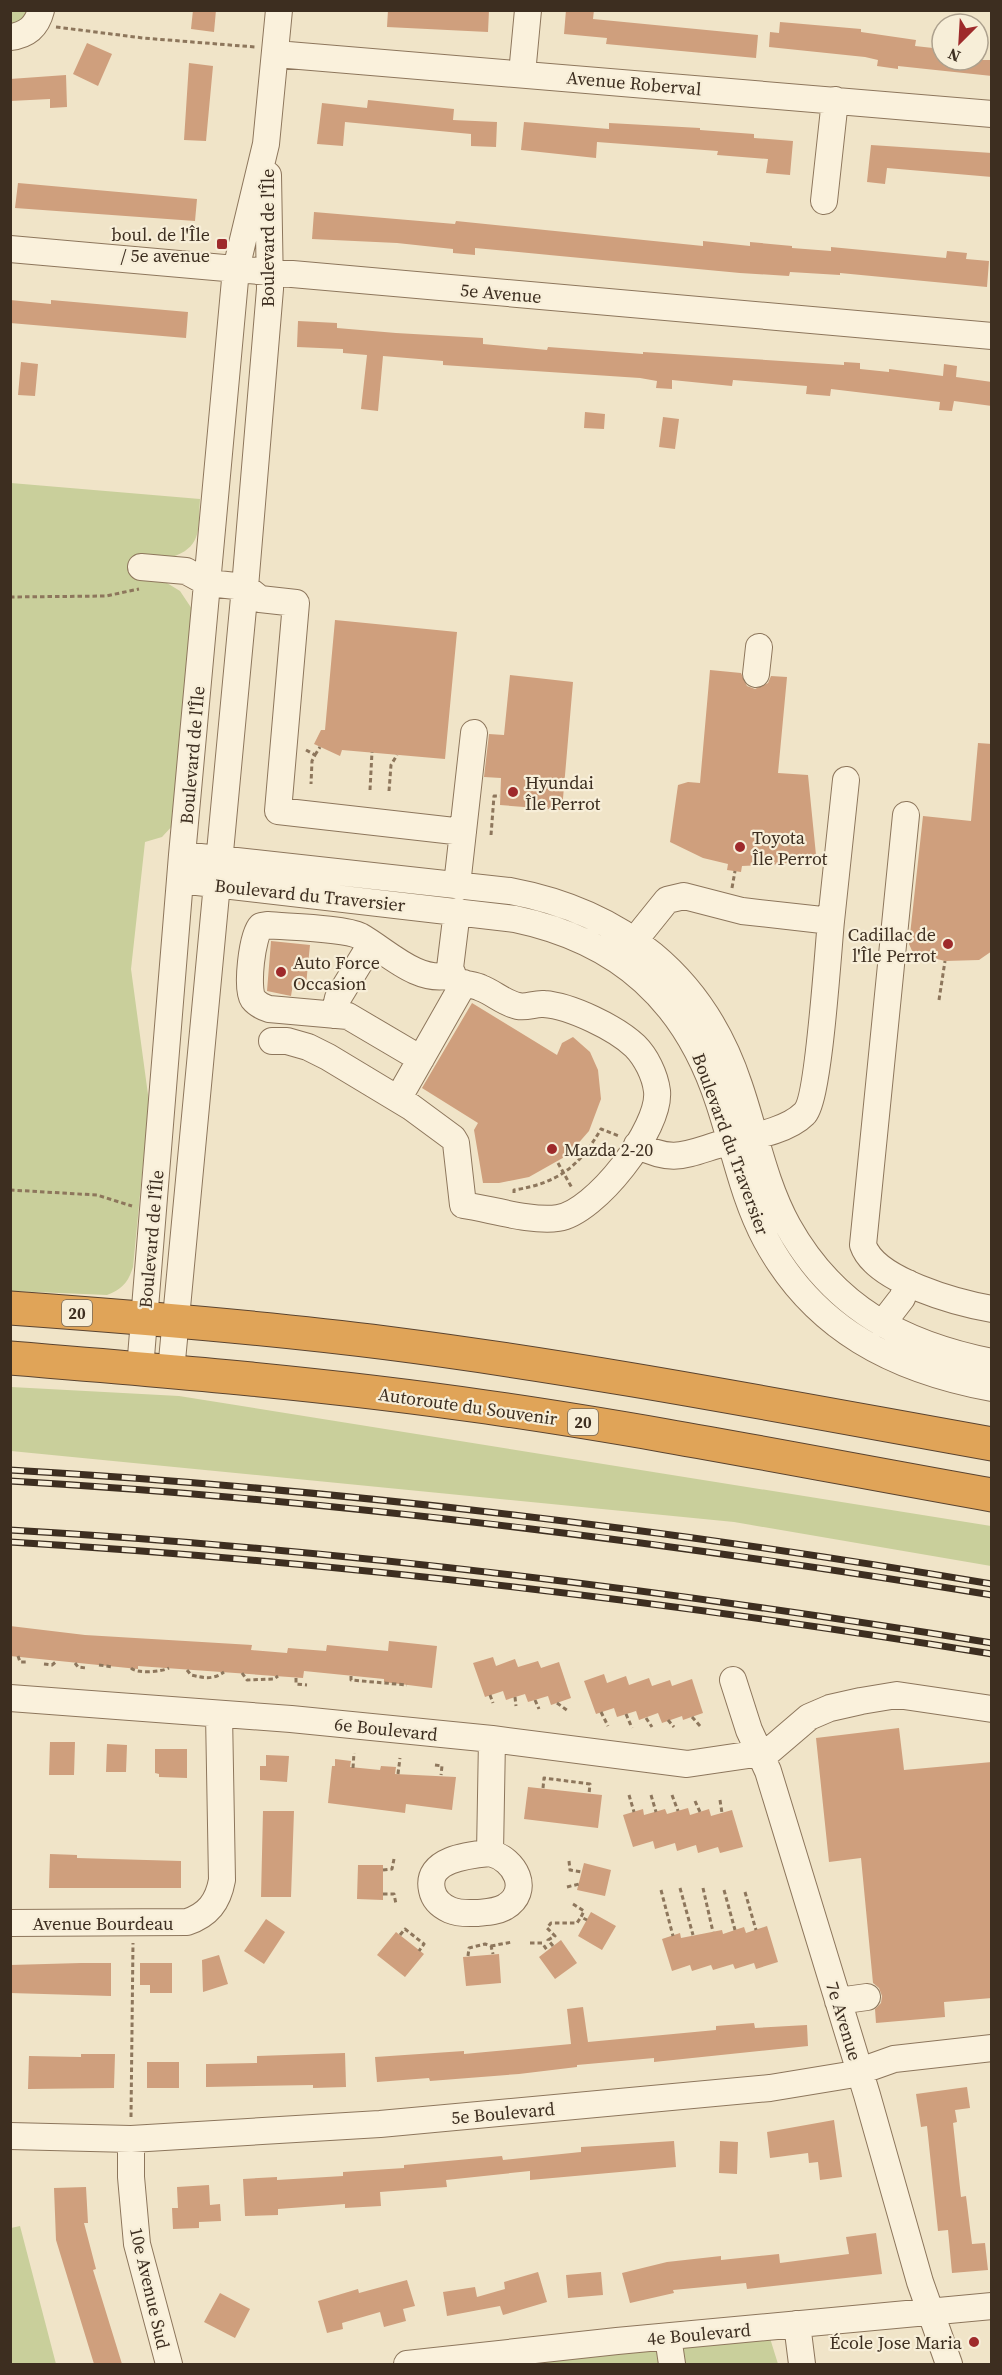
<svg xmlns="http://www.w3.org/2000/svg" width="1002" height="2375" viewBox="0 0 1002 2375" font-family="'Source Serif 4',serif">
  <style>
    .green { fill: #c9cf9b }
    .building { fill: #cf9f7d }
    .lines { fill: none; stroke-linecap: round; stroke-linejoin: round }
    .minor-casing { stroke: #8d765c; stroke-width: 28 }
    .highway-casing { stroke: #5b4430; stroke-width: 35 }
    .path { stroke: #8d765c; stroke-width: 3; stroke-dasharray: 4.5 3; stroke-linecap: butt }
    .minor { stroke: #faf1dc; stroke-width: 26 }
    .highway { stroke: #e0a458; stroke-width: 33 }
    .rail-casing { stroke: #3d2e20; stroke-width: 7 }
    .rail { stroke: #f7eed8; stroke-width: 4.5; stroke-dasharray: 14; stroke-linecap: butt }
    .poi-dot { fill: #9e2a2b; stroke: #f7eed8; stroke-width: 2 }
    .labels { text-anchor: middle; dominant-baseline: central; stroke-width: 4.5; stroke-linejoin: round; paint-order: stroke }
    .shield { fill: #f7eed8; stroke: #756857; stroke-width: 1.5 }
    .shield-label { font-size: 16px; font-weight: bold; fill: #3d2e20 }
    .street-label { font-size: 18px; fill: #3d2e20; stroke: #f7eed8 }
    .poi-label { font-size: 18px; fill: #3d2e20; stroke: #f7eed8; text-anchor: start }
  </style>
  <rect width="100%" height="100%" fill="#f0e4c8"/>
  <!-- green -->
  <path class="green" d="M10 11H29L22 22 11 24Z
    M11 483 200 499C198 527 203 547 172 557L162 580 180 591 192 609 174 824 162 837 145 842 131 969 149 1102 133 1267C128 1283 122 1289 107 1295L11 1291Z
    M11 1387 179 1396 991 1526V1566L734 1522 11 1451Z
    M20 2226 56 2364H11V2228Z
    M769 2335 778 2364H476Z"/>
  <!-- building -->
  <path class="building" d="M193 10H216L214 32 191 29Z
    M388 10H489L488 32 387 27Z
    M566 10H594L593 19 758 35 756 58 606 44 607 38 564 34Z
    M780 22 861 29V32L916 40 915 46 942 49V60H992V76L898 66V69L877 66 878 60 865 57 769 47 770 32 779 33Z
    M87 43 112 54 98 86 73 74Z
    M189 63 213 66 206 141 184 140Z
    M66 75 67 107 50 108V99L10 101V79Z
    M368 100 454 109 453 120 497 122 496 147 471 146V134L345 122 343 146 317 144 322 103 367 108Z
    M524 122 609 129V123L700 128V130L754 134V138L793 141 790 175 766 173 768 159 717 155 718 151 597 142 596 158 521 150Z
    M871 145 992 153V177L887 168 885 184 867 182Z
    M18 183 197 199 195 221 15 208Z
    M314 212 455 224 456 221 703 246V241L750 246V242L792 246V248L831 251V247L946 258 947 251 967 253 966 259 989 261 987 287 840 273V275L790 272 789 276 740 273 475 248V255L453 253V249L397 243 312 239Z
    M10 300 51 304V300L188 312 186 338 10 323Z
    M298 321 337 323V328L396 333 483 338V344L547 350 548 347 643 354V352L844 365V362L860 363V369L889 372V369L943 376 944 364 957 366 956 377 992 382V406L954 401 952 411 939 410 940 402 831 389 830 396 806 394 807 386 733 380 732 386 672 380V389L656 388 657 381 640 378 443 365V361L383 356 378 411 361 409 367 355 343 353V349L297 347Z
    M21 362 38 364 35 396 18 395Z
    M585 412 605 414 604 429 584 428Z
    M663 417 679 419 675 449 659 447Z
    M335 620 457 632 445 759 342 750 340 756 314 744 321 730H325Z
    M710 670 741 673 747 686 755 689 768 683 771 676 787 677 778 773 808 775 816 855 783 864 742 866 741 872 727 870 728 864 703 858 670 842 678 785 688 782 700 783Z
    M510 675 573 682 562 810 500 805 501 778 484 777 489 734 504 735Z
    M978 743 992 744V951L979 960 945 961 913 953 909 944 923 816 971 821Z
    M271 941 310 945 306 985 293 984 291 996 267 991Z
    M472 1003 557 1055 562 1043 573 1037 590 1052 598 1070 601 1099 589 1131 568 1155 529 1177 499 1183H483L474 1130 478 1123 422 1088Z
    M10 1626 85 1635 252 1645 251 1650 287 1653 288 1648 326 1651 327 1645 388 1651 389 1641 437 1646 432 1688 384 1682V1679L304 1671 303 1678 138 1666V1669L10 1656Z
    M493 1657 496 1666 515 1659 518 1667 538 1661 541 1668 559 1662 571 1698 551 1705 548 1696 528 1702 525 1694 506 1700 503 1691 485 1697 473 1663Z
    M604 1674 607 1683 626 1676 629 1685 649 1678 652 1686 670 1680 672 1686 692 1679 703 1713 683 1720 682 1716 662 1723 658 1713 639 1720 636 1711 617 1717 614 1708 596 1714 584 1681Z
    M899 1728 904 1770 992 1762V1998L944 2002 945 2017 876 2023 875 2009 881 2003 882 1996 879 1988 873 1983 861 1858 829 1862 816 1738Z
    M50 1742H75L74 1775H49Z
    M107 1744 127 1745 126 1772H106Z
    M155 1749H187V1778L159 1777V1774L155 1773Z
    M266 1755 289 1756 287 1782 260 1780V1766H266Z
    M335 1759 351 1761 350 1767 380 1770 381 1766 396 1767 395 1774 456 1777 452 1810 406 1804 405 1813 328 1803 332 1766H335Z
    M528 1787 602 1795 598 1828 524 1819Z
    M688 1808 690 1815 709 1809 711 1816 732 1810 743 1847 720 1853 718 1847 698 1853 696 1845 677 1851 675 1843 655 1849 653 1841 633 1847 623 1815 643 1809 644 1815 665 1809 667 1814Z
    M263 1811H294L291 1897H261Z
    M50 1854 77 1855V1858L181 1861V1888H49Z
    M584 1863 611 1870 605 1896 577 1890Z
    M358 1865H383V1900L357 1899Z
    M591 1912 616 1926 602 1950 578 1936Z
    M266 1919 285 1932 264 1964 244 1951Z
    M767 1926 778 1962 756 1969 754 1963 735 1969 733 1964 713 1970 711 1965 692 1971 690 1965 672 1971 662 1939 680 1933 681 1938 722 1930 723 1934 744 1927 746 1933Z
    M396 1932 424 1954 405 1977 377 1955Z
    M561 1940 577 1963 555 1979 539 1957Z
    M499 1954 501 1983 466 1986 463 1957Z
    M219 1955 228 1984 203 1992 202 1960Z
    M81 1963H111V1996L10 1993V1965Z
    M140 1963H172V1993H150V1985H140Z
    M583 2007 588 2042 716 2030V2026L754 2023 755 2028 807 2025 808 2046 654 2062V2058L577 2065V2067L519 2074 430 2081 429 2078 377 2082 375 2057 464 2051V2054L571 2044 567 2009Z
    M345 2053 346 2087 313 2088V2085L206 2087V2064L257 2063V2056Z
    M81 2054H115L114 2088 28 2089 29 2056 81 2057Z
    M147 2062H179V2088H147Z
    M967 2087 970 2108 955 2110 957 2122 953 2123 961 2197 966 2196 972 2244 985 2243 988 2270 952 2273 948 2230 938 2231 927 2126 921 2127 916 2094Z
    M834 2120 842 2177 820 2180 818 2162 809 2163 808 2153 770 2158 767 2132Z
    M674 2141 676 2167 530 2180V2171L446 2180 447 2187 380 2192 381 2206 345 2208V2204L278 2209V2215L245 2216 243 2179 277 2177V2180L343 2176V2172L404 2168V2165L502 2156 503 2160 581 2152V2147Z
    M720 2141 738 2142 737 2174 719 2173Z
    M209 2185 210 2205 220 2204 221 2221 199 2222V2228L173 2229 172 2208H178L177 2187Z
    M86 2187 88 2223H84L96 2269 93 2270 122 2364H94L56 2240 54 2188Z
    M876 2233 882 2274 747 2289 746 2283 673 2290 674 2293 630 2303 622 2273 667 2262 721 2256V2260L779 2254 780 2263 849 2254 846 2237Z
    M538 2272 547 2302 503 2315 500 2306 447 2316 443 2292 475 2287 477 2297 505 2289 504 2282Z
    M601 2272 603 2295 568 2298 566 2275Z
    M407 2280 415 2306 403 2309 406 2321 384 2327 380 2312 342 2323 343 2329 327 2333 318 2301 358 2289 359 2293Z
    M220 2293 250 2309 235 2338 204 2322Z"/>
  <g class="lines">
    <!-- minor casing -->
    <g class="minor-casing">
      <path id="minor" d="M10 37C27 35 37 26 41 10
        M276 54 992 114
        M522 74 528 10
        M824 201 835 100
        M10 249 992 336
        M141 567 186 571 208 583 245 587 260 599 296 603 278 811 463 832
        M756 674 759 647
        M906 815 863 1245C875 1281 958 1303 992 1309
        M182 855 510 891C622 912 703 976 739 1085 755 1131 764 1183 788 1226 834 1308 902 1344 992 1362
        M180 880 515 919C620 941 686 1001 719 1103 734 1148 743 1197 766 1240 814 1329 894 1370 992 1388
        M457 885 474 733
        M831 921 846 780
        M634 941 667 900 684 896 742 911 831 921C828 950 819 1100 804 1114 786 1132 748 1137 724 1143 686 1154 674 1164 637 1145
        M334 1015 338 998 371 944
        M272 1041H287L308 1047 328 1057 411 1107 453 1138 456 1143 463 1205C490 1209 532 1222 558 1218 595 1213 661 1128 657 1091 655 1075 646 1057 635 1046 616 1028 571 1006 544 1004 535 1003 527 1008 518 1006 504 1003 494 993 481 988 473 984 463 985 455 980L450 968 457 911
        M421 1059 348 1016 269 1009C263 1007 257 1004 253 999 246 989 252 935 261 926L267 925C287 927 345 928 360 936 388 952 418 984 451 975
        M398 1099 464 983
        M882 1324 902 1298 908 1283
        M140 1369 182 855 236 269 266 144 279 10
        M171 1371 245 587 270 289 268 175
        M733 1680 749 1730 768 1771 867 2095 920 2282 949 2364
        M10 1698 291 1719 492 1739 687 1764 768 1752 809 1717 830 1708 861 1701 897 1695 992 1709
        M490 1853C515 1859 532 1891 505 1907 496 1912 487 1912 477 1913 468 1913 459 1914 450 1910 441 1906 434 1900 432 1890 425 1859 469 1855 490 1853Z
        M490 1853 492 1739
        M10 1923 187 1922C208 1915 218 1902 222 1880L219 1714
        M838 2001 867 1997
        M10 2136 131 2139 380 2124 770 2088 849 2075 894 2059 992 2048
        M131 2139V2177L137 2244 169 2364
        M797 2324 802 2364
        M668 2337 672 2364
        M407 2364 617 2341 992 2306"/>
    </g>
    <!-- highway casing -->
    <g class="highway-casing">
      <path id="highway" d="M10 1308C136 1317 262 1327 387 1343 590 1369 791 1408 992 1444
        M10 1358C169 1371 328 1384 486 1407 655 1431 823 1465 992 1495"/>
    </g>
    <!-- path -->
    <path class="path" d="M56 27 143 38 255 47
      M10 597 106 596 139 589
      M306 750 315 755 312 761 311 784
      M315 755 320 747
      M370 790 372 752
      M389 791 391 765 397 755
      M491 835 494 796H500
      M732 888 735 871
      M939 1000 945 961
      M558 1163 572 1188
      M10 1190 97 1195 132 1206
      M514 1193V1190C558 1183 579 1167 601 1129L619 1136
      M18 1656 20 1662H28
      M75 1663 78 1667 86 1668
      M44 1664 52 1665 57 1661
      M99 1665 113 1667
      M131 1668C137 1674 161 1672 169 1668
      M187 1670 191 1675C204 1678 213 1680 224 1672
      M242 1673 247 1680 274 1679 278 1676
      M351 1676V1680L407 1685
      M296 1678V1684L307 1685
      M490 1695 493 1703
      M515 1697 516 1706
      M535 1700 539 1709
      M557 1703 568 1711
      M601 1712 608 1726
      M626 1714 632 1728
      M692 1717 701 1727
      M646 1718 652 1727
      M668 1720 674 1727
      M435 1765 442 1766 441 1775
      M353 1768 354 1753
      M398 1774 400 1758
      M543 1788 544 1778 590 1784 589 1794
      M629 1795 634 1812
      M651 1795 656 1812
      M672 1795 678 1811
      M720 1800 722 1813
      M695 1801 700 1812
      M569 1861 570 1870 582 1872
      M383 1870 392 1869 394 1859
      M567 1887 579 1884
      M680 1888 693 1935
      M703 1888 713 1932
      M661 1890 673 1936
      M724 1890 735 1930
      M745 1892 756 1930
      M383 1894H394L396 1904
      M573 1904 584 1911 581 1917 587 1920
      M400 1935 405 1929 424 1944 419 1951
      M530 1943H542L547 1950
      M491 1946 512 1942
      M553 1946 548 1940 555 1936 547 1928 551 1923H577L581 1917
      M468 1956 469 1948 485 1944 491 1946 493 1954
      M131 2117 133 1943"/>
    <!-- minor -->
    <use href="#minor" class="minor"/>
    <!-- highway -->
    <use href="#highway" class="highway"/>
    <!-- rail casing -->
    <g class="rail-casing">
      <path id="rail" d="M10 1470C339 1489 667 1529 992 1584
        M10 1481C339 1500 666 1542 992 1595
        M10 1530C340 1549 666 1590 992 1643
        M10 1542C339 1562 666 1601 992 1654"/>
    </g>
    <!-- rail -->
    <use href="#rail" class="rail"/>
  </g>
  <!-- markers -->
  <g class="poi-dot">
    <rect x="216" y="238" width="12" height="12" rx="3"/>
    <circle cx="513" cy="792" r="6"/>
    <circle cx="740" cy="847" r="6"/>
    <circle cx="948" cy="944" r="6"/>
    <circle cx="281" cy="972" r="6"/>
    <circle cx="552" cy="1149" r="6"/>
    <circle cx="974" cy="2342" r="6"/>
  </g>
  <g class="labels">
    <!-- shield labels -->
    <g class="shield">
      <rect x="62" y="1300" width="30" height="26" rx="4.5"/>
      <rect x="568" y="1409" width="30" height="26" rx="4.5"/>
    </g>
    <g class="shield-label">
      <text x="77" y="1313">20</text>
      <text x="583" y="1422">20</text>
    </g>
    <!-- street labels -->
    <g class="street-label">
      <text transform="translate(634 83) rotate(5)">Avenue Roberval</text>
      <text transform="translate(267 238) rotate(-90)">Boulevard de l'Île</text>
      <text transform="translate(501 293) rotate(5)">5e Avenue</text>
      <text transform="translate(192 755) rotate(-85)">Boulevard de l'Île</text>
      <text transform="translate(310 895) rotate(6)">Boulevard du Traversier</text>
      <text transform="translate(731 1144) rotate(70)">Boulevard du Traversier</text>
      <text transform="translate(151 1239) rotate(-85)">Boulevard de l'Île</text>
      <text transform="translate(468 1406) rotate(8)">Autoroute du Souvenir</text>
      <text transform="translate(386 1729) rotate(6)">6e Boulevard</text>
      <text x="103" y="1923">Avenue Bourdeau</text>
      <text transform="translate(844 2021) rotate(73)">7e Avenue</text>
      <text transform="translate(503 2113) rotate(-5)">5e Boulevard</text>
      <text transform="translate(150 2288) rotate(77)">10e Avenue Sud</text>
      <text transform="translate(699 2334) rotate(-5)">4e Boulevard</text>
    </g>
    <!-- poi labels -->
    <g class="poi-label">
      <text x="210" y="234" text-anchor="end">boul. de l'Île<tspan x="210" dy="21">/ 5e avenue</tspan></text>
      <text x="525" y="782">Hyundai<tspan x="525" dy="21">Île Perrot</tspan></text>
      <text x="752" y="837">Toyota<tspan x="752" dy="21">Île Perrot</tspan></text>
      <text x="936" y="934" text-anchor="end">Cadillac de<tspan x="936" dy="21">l'Île Perrot</tspan></text>
      <text x="293" y="962">Auto Force<tspan x="293" dy="21">Occasion</tspan></text>
      <text x="564" y="1149">Mazda 2-20</text>
      <text x="962" y="2342" text-anchor="end">École Jose Maria</text>
    </g>
  </g>
  <!-- border -->
  <rect width="1002" height="2375" fill="none" stroke="#3d2e20" stroke-width="24"/>
  <!-- north arrow -->
  <g transform="translate(960 42) rotate(204)"><circle r="28" fill="#f7eed8" stroke="#ada18e" stroke-width="1.5"/>
  <path d="M0-4.5L10 22L0 15L-10 22Z" fill="#9e2a2b"/>
  <text y="-9" font-size="16" font-weight="bold" text-anchor="middle" fill="#3d2e20">N</text>
  </g>
</svg>
